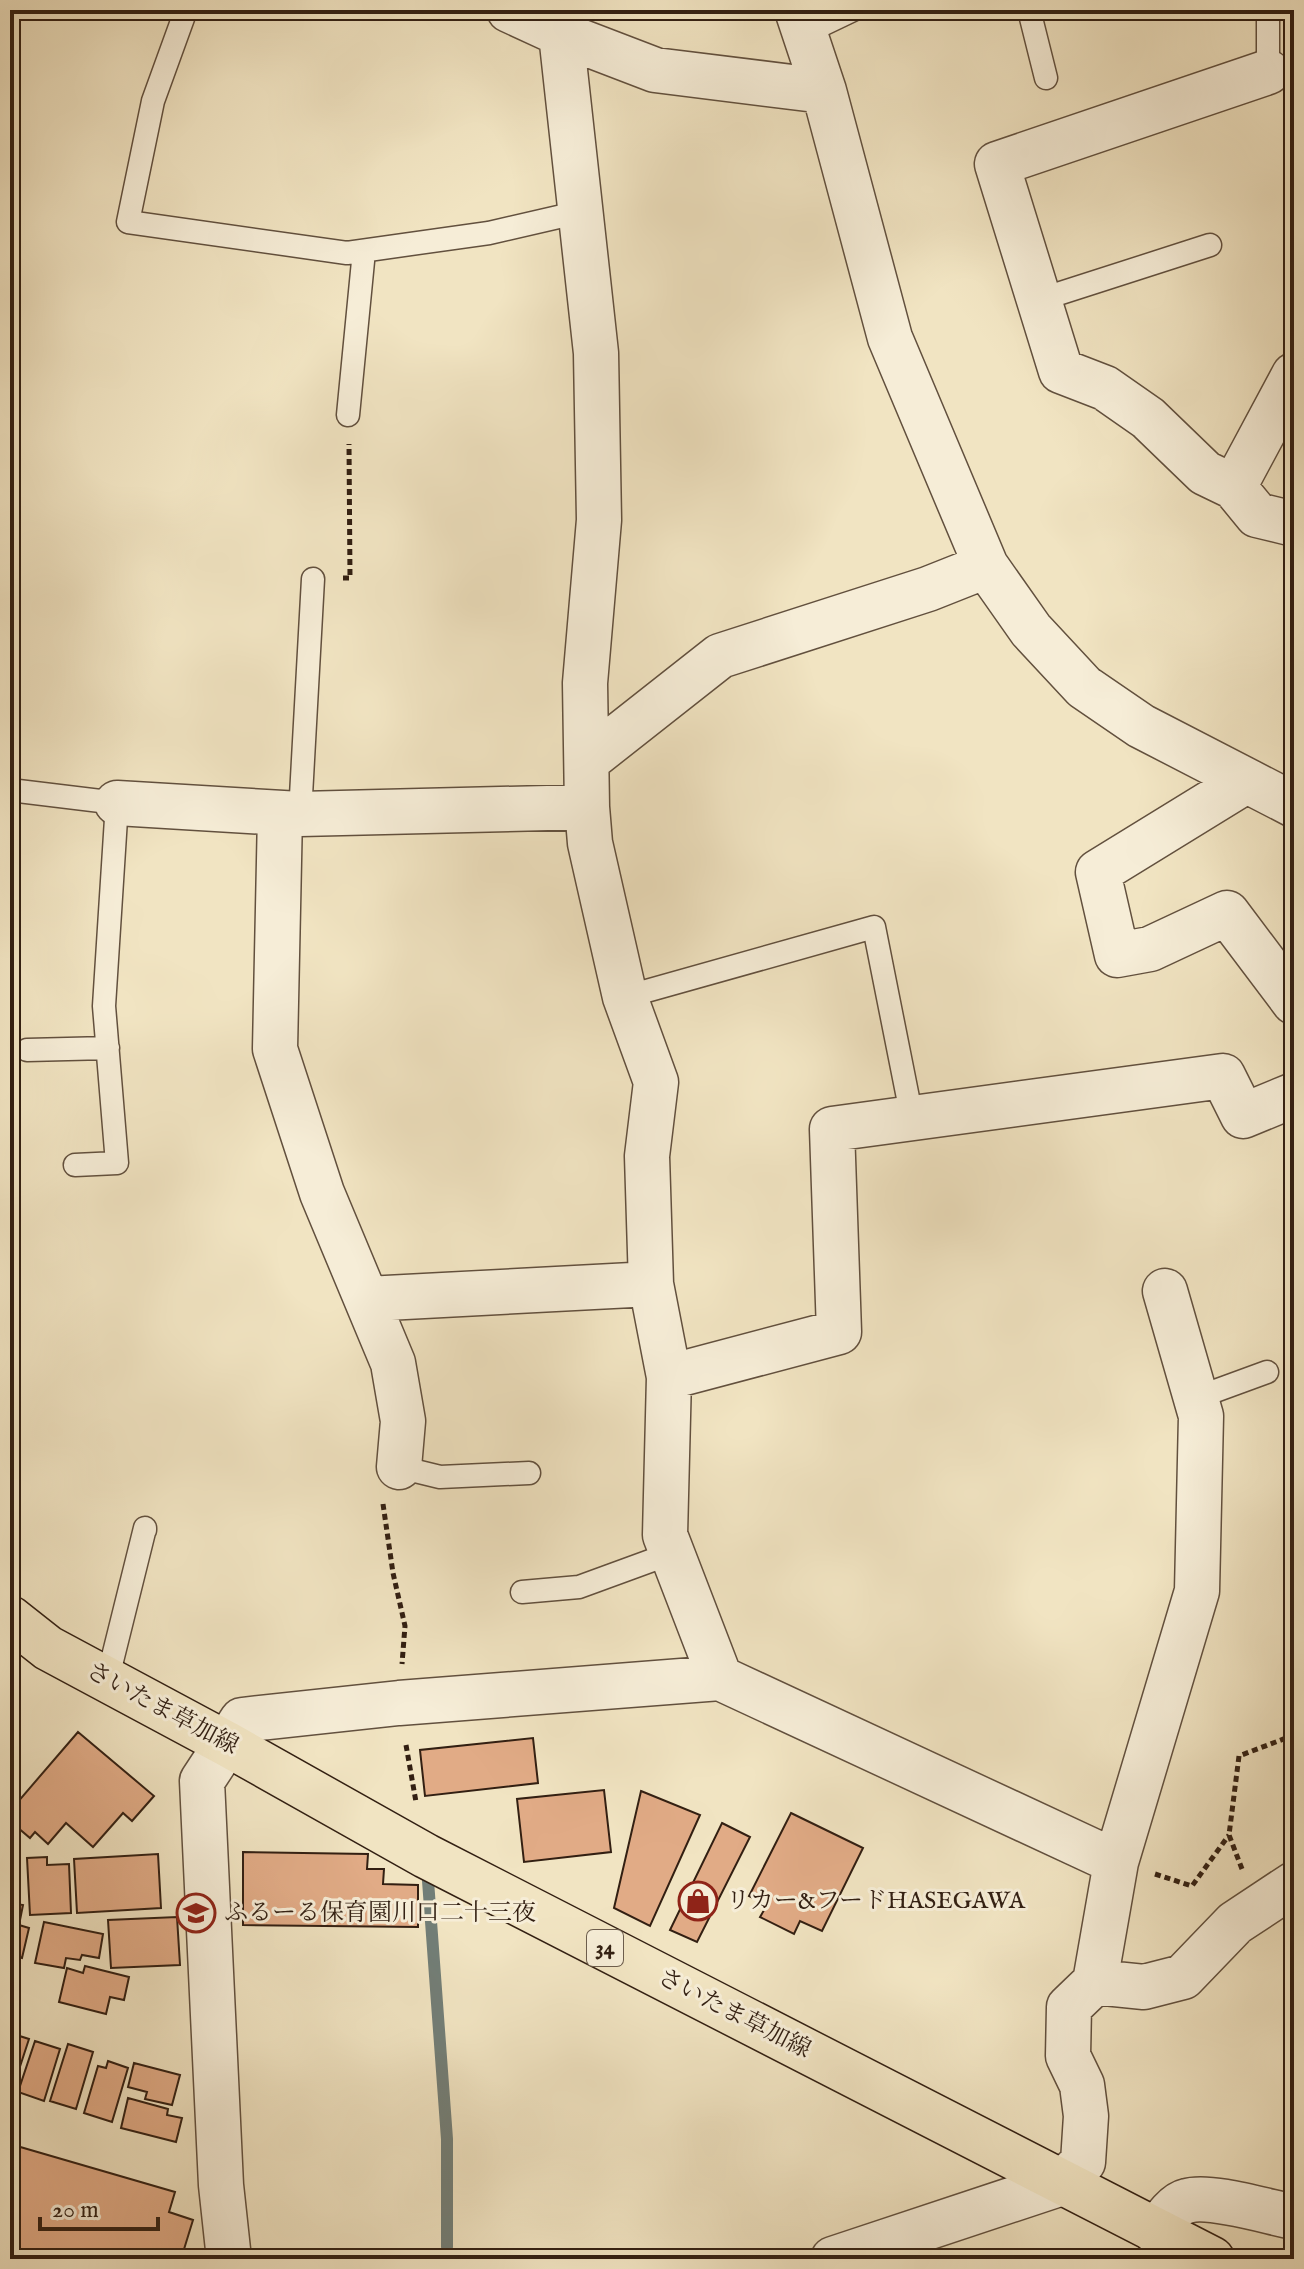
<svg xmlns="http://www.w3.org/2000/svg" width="1304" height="2269" viewBox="0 0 1304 2269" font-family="'IM FELL English','Noto Serif JP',serif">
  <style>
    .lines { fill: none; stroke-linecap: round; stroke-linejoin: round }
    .stream { stroke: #727e77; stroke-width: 12 }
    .building { fill: #e1ab86; stroke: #321f12; stroke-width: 2 }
    .service-casing { stroke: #62503e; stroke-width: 25 }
    .minor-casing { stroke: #62503e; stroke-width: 47 }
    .primary-casing { stroke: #321f12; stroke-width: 47 }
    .path { stroke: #321f12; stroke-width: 5; stroke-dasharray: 6 4; stroke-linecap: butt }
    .service { stroke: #f6edd7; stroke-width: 22 }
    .minor { stroke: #f6edd7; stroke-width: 44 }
    .primary { stroke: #f1e4c2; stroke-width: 44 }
    .labels { text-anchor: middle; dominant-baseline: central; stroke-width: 6; stroke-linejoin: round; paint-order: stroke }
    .shield { fill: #f6edd7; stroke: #6d5d4d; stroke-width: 2 }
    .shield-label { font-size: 22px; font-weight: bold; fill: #321f12 }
    .street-label { font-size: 24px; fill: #321f12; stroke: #f6edd7 }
    .poi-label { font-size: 24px; fill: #321f12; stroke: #f6edd7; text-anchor: start }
  </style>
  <rect width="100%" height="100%" fill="#f1e4c2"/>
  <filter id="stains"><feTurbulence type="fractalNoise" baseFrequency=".0025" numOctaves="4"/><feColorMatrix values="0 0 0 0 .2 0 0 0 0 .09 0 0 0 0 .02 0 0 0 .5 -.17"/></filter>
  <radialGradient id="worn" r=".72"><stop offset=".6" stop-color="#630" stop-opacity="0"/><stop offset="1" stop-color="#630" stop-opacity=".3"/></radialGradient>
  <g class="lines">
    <!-- stream -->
    <path class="stream" d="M427 1867 447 2139V2247"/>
  </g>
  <!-- building -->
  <path class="building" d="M78 1732 154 1796 132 1821 123 1813 93 1847 66 1823 48 1844 35 1832 30 1838 10 1821V1811Z
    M533 1738 538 1783 425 1796 420 1750Z
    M604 1790 611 1852 524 1862 517 1799Z
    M641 1791 700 1815 650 1926 614 1908Z
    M791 1813 863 1848 822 1931 800 1921 794 1934 760 1917 767 1905 749 1896Z
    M722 1823 750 1837 697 1942 670 1930Z
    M243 1852 368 1854 367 1869H384L383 1884 418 1885V1927L243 1925Z
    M158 1854 161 1908 77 1913 74 1859Z
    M47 1857V1865L69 1864 71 1913 30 1915 27 1858Z
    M10 1903 23 1905 19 1925 29 1928 22 1958 10 1955Z
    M177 1917 180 1965 111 1968 108 1920Z
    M44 1922 103 1934 99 1958 82 1955 80 1960 66 1958 64 1968 35 1963Z
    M85 1966 129 1977 124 2000 110 1997 106 2014 59 2002 67 1968 83 1973Z
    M10 2033 29 2039 13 2088 10 2087Z
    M35 2041 60 2049 44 2101 18 2092Z
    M68 2044 93 2052 76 2109 50 2101Z
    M108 2061 128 2068 112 2122 84 2113 98 2066 106 2068Z
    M134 2063 180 2075 172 2105 145 2099 147 2092 128 2087Z
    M128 2098 168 2109 167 2115 182 2118 176 2142 121 2128Z
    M10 2144 175 2192 169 2212 193 2220 181 2259H10Z"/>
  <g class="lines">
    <!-- service casing -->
    <g class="service-casing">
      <path id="service" d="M186 10 153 101 128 222 347 253 489 233 580 212
        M1029 10 1046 78
        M805 33 853 10
        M1268 72V10
        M1039 300 1210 245
        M348 415 364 251
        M10 790 117 803 104 1006 117 1163 75 1165
        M300 814 313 579
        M625 997 874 927 912 1118
        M27 1050 108 1048
        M1196 1398 1267 1372
        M399 1467 440 1477 529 1473
        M522 1592 579 1587 672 1553
        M107 1681 145 1528V1530"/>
    </g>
    <!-- minor casing -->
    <g class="minor-casing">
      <path id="minor" d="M509 10 561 34 655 70 824 91
        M797 10 824 91 890 338 986 566 1031 630 1084 687 1141 726 1294 805
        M561 34 596 353 599 520 585 683 587 807 590 843 625 997 656 1082 647 1156 651 1284 669 1377 665 1535 720 1678
        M1294 375 1234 487 1257 515 1294 524
        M1234 487 1205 473 1148 418 1105 388 1061 371 997 164 1268 72
        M588 760 720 656 928 589 986 566
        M1246 781 1098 872 1117 955 1150 949 1227 913 1294 1002
        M117 803 300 814 587 807
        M280 814 275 1049 322 1193 393 1363 403 1421 399 1467
        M367 1299 651 1284
        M669 1377 839 1332 832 1129 1223 1076 1243 1116 1294 1095
        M1095 1982 1144 1987 1183 1977 1235 1923 1294 1884
        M1156 2232C1163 2222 1174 2204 1187 2201 1210 2194 1268 2212 1294 2217
        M229 2259 221 2185 202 1781 242 1720 399 1703 720 1678 1116 1862
        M833 2259 1062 2183 1083 2162 1086 2116 1082 2085 1068 2056 1069 2007 1095 1982 1116 1862 1197 1591 1201 1416 1165 1291"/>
    </g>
    <!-- primary casing -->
    <g class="primary-casing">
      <path id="primary" d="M10 1618 48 1648 227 1744 426 1856 1212 2259"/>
    </g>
    <!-- path -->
    <path class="path" d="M343 578H350L349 444
      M383 1504 393 1573 405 1626 402 1664
      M406 1745 416 1802
      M1242 1869 1229 1835 1239 1756 1294 1735
      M1155 1874 1192 1886 1229 1835"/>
    <!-- service -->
    <use href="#service" class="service"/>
    <!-- minor -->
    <use href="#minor" class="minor"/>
    <!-- primary -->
    <use href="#primary" class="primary"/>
  </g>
  <!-- icons -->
  <defs>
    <g id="shop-ring" transform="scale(2)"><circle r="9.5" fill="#f6edd7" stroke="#8f2418" stroke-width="1.5"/><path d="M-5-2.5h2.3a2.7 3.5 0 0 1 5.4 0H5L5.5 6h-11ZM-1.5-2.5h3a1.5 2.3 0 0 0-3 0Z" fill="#8f2418"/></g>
    <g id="school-ring" transform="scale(2)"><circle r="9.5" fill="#f6edd7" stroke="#8f2418" stroke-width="1.5"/><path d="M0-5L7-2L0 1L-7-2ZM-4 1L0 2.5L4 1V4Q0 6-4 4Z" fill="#8f2418"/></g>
  </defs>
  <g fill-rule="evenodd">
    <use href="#shop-ring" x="698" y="1901"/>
    <use href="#school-ring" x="196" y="1913"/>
  </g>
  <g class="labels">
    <!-- shield labels -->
    <rect class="shield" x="587" y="1930" width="36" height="36" rx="6"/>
    <g class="shield-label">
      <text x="605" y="1948">34</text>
    </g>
    <!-- street labels -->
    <g class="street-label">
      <text transform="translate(162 1709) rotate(28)">さいたま草加線</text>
      <text transform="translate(734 2014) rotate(27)">さいたま草加線</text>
    </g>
    <!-- poi labels -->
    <g class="poi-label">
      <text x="726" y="1901">リカー&amp;フードHASEGAWA</text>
      <text x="224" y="1913">ふるーる保育園川口二十三夜</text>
    </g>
  </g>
  <!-- margin -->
  <rect width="1304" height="2269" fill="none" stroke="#f1e4c2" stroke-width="40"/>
  <rect x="12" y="12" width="1280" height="2245" fill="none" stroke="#321f12" stroke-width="4"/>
  <rect x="20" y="20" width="1264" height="2229" fill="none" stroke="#321f12" stroke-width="2"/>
  <!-- scale -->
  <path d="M40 2217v12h118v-12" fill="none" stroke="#321f12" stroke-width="4"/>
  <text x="52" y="2217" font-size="24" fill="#321f12" stroke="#f6edd7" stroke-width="6" paint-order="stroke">20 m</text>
  <rect width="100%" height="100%" filter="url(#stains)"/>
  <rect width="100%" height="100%" fill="url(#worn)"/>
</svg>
